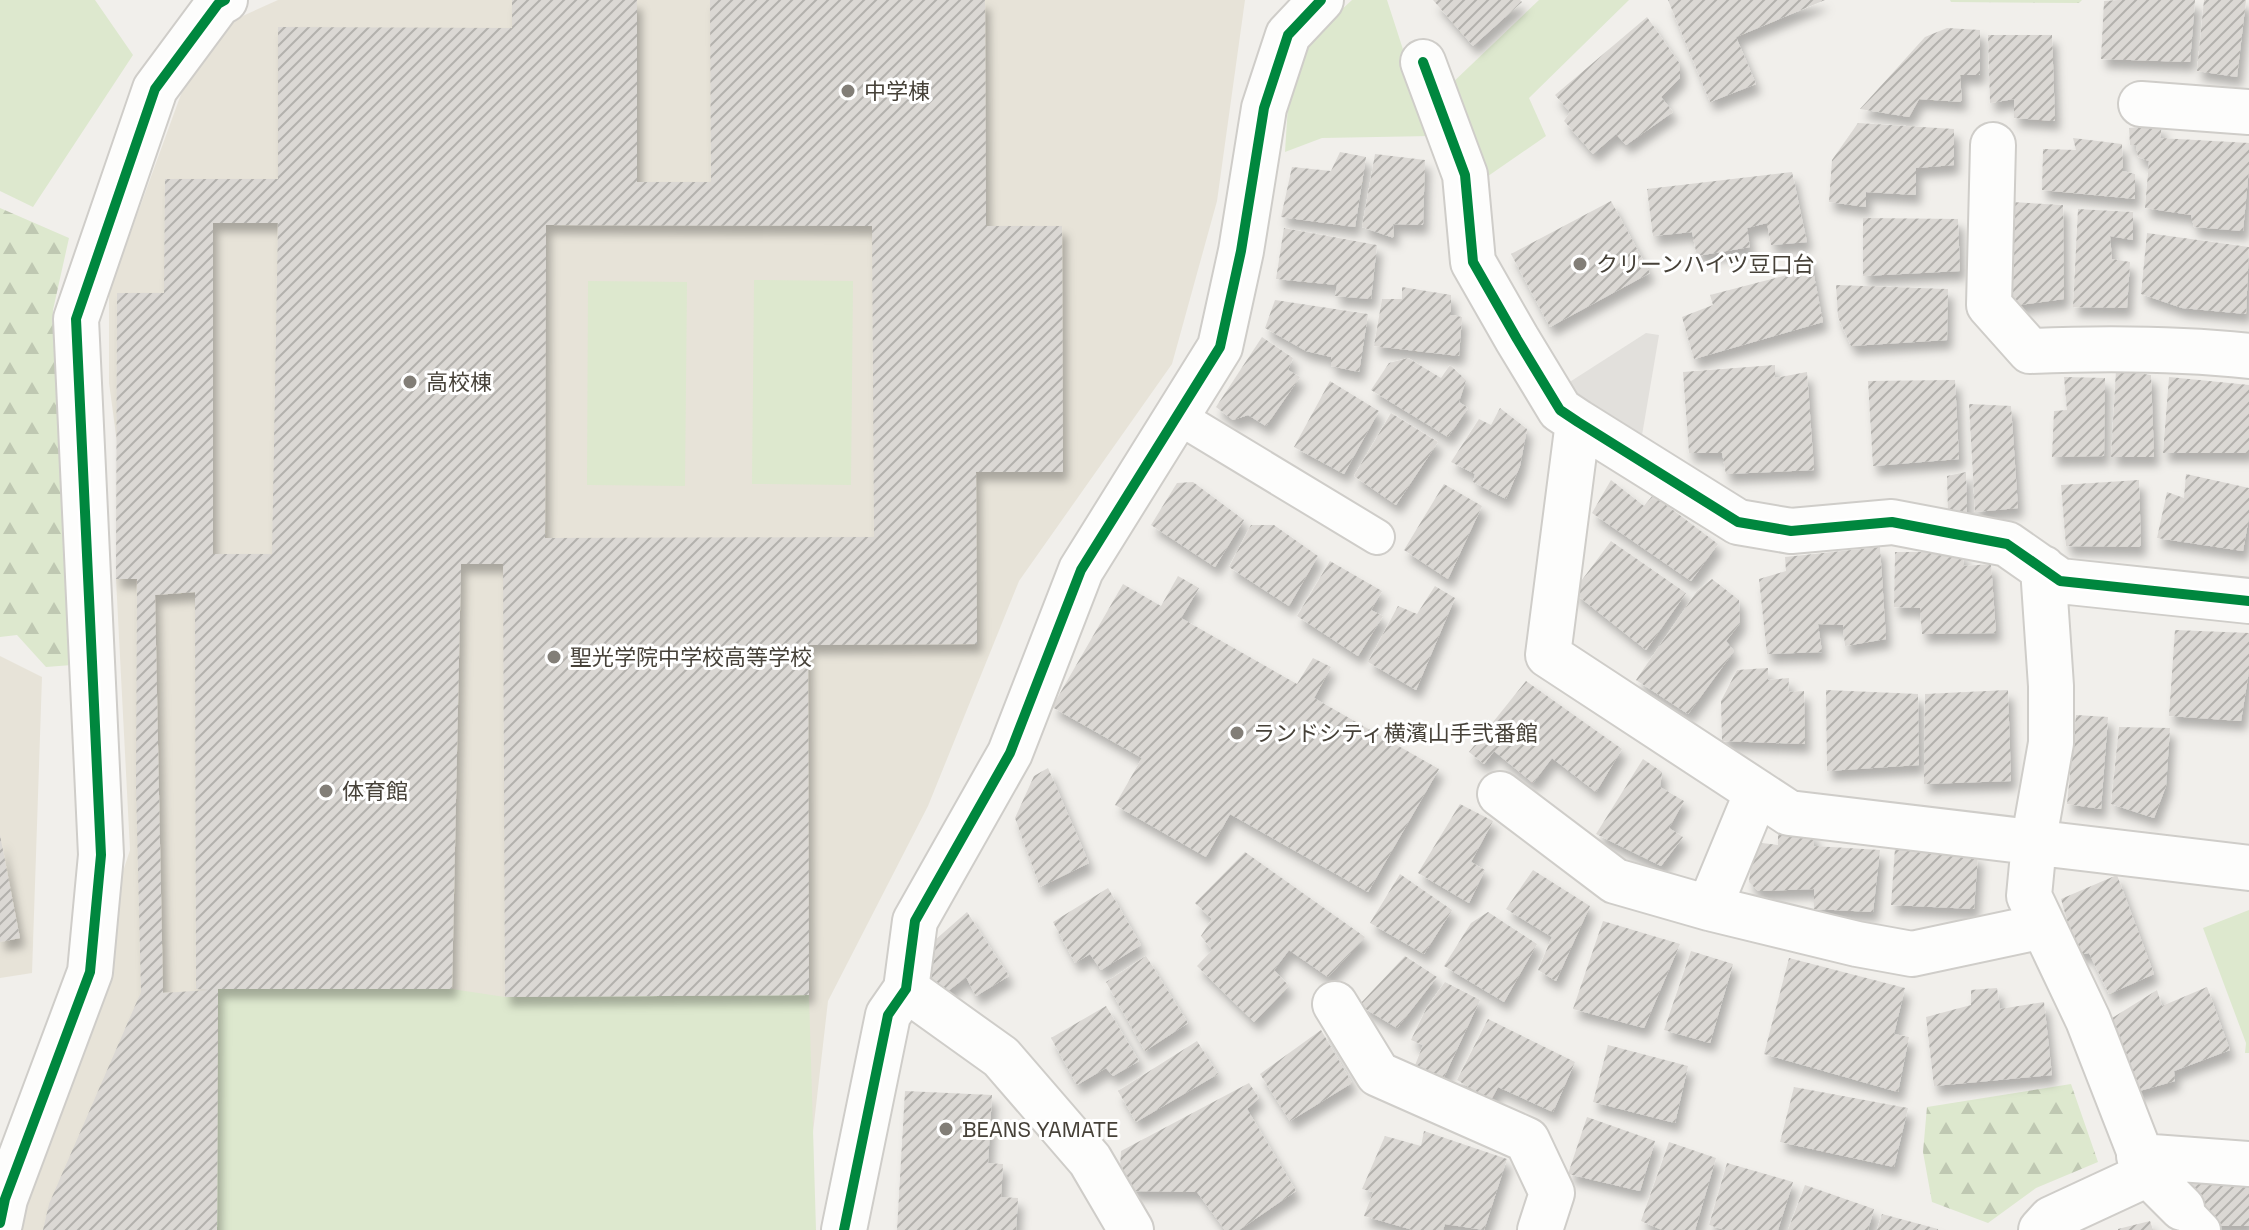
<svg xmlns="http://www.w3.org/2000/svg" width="2249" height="1230" viewBox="0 0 2249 1230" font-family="'Space Grotesk','Noto Sans JP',sans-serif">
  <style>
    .education { fill: #e7e3d8 }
    .green { fill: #dde8ce }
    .forest { fill: url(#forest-firs) }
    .parking { fill: #e2e0dc }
    .building { fill: url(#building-hatch); fill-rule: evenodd; filter: url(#shadow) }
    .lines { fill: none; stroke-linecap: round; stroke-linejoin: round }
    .lane-casing { stroke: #cfcdc9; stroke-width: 38 }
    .street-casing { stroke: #cfcdc9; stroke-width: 48 }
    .lane { stroke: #fdfdfc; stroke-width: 34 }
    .street { stroke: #fdfdfc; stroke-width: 44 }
    .cycleway-casing { stroke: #fff; stroke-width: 15 }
    .cycleway { stroke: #00873e; stroke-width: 10 }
    .poi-dot { fill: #827e77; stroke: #fff; stroke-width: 3 }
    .labels { text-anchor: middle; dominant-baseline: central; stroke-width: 6; stroke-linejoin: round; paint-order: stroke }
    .poi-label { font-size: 22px; fill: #464138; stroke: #fff; text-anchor: start }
  </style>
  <defs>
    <pattern id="forest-firs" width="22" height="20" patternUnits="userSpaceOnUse" patternTransform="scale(2)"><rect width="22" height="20" fill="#dde8ce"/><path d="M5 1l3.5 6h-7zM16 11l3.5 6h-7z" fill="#bfc8b2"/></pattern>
    <pattern id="building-hatch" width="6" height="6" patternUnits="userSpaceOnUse" patternTransform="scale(2)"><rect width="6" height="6" fill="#dbd8d4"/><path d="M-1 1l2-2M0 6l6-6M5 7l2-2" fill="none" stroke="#b3b1ad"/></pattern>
    <filter id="shadow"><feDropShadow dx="5" dy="9" stdDeviation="4" flood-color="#0004"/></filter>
  </defs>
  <rect width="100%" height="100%" fill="#f1efeb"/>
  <!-- education -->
  <path class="education" d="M278 0H1245L1217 201 1172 364 1019 581 928 806 828 1001 804 1211V1230H0L90 972 130 850 116 579 117 442 109 383V292L184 86 227 23Z
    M0 656 42 677 32 973 0 978Z"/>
  <!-- green -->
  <path class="green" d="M0 0H95L133 55 33 207 0 191Z
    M1352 0H1387L1431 136 1322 138 1285 152 1288 105 1312 37Z
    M1539 0H1629L1529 98 1546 136 1478 183 1448 87Z
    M754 280 853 281 851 485 752 484Z
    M588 281 687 282 685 486 587 485Z
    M2249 910V1053H2245L2246 1043 2203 928Z
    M218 989H452L505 997 809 995 816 1230H217Z"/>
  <!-- forest -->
  <path class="forest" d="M1950 0H2082L2079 3 1951 2Z
    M0 208 69 238 53 310 72 665 46 667 17 635 0 637Z
    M2071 1084 2098 1162 2036 1188 1988 1223 1932 1202 1923 1152 1927 1107Z"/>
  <!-- parking -->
  <path class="parking" d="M1646 333 1659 335 1641 441 1565 385Z"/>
  <!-- building -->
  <path class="building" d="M512 0H637V182H711L710 0H985L986 226H1062L1063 472H976L977 644 808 645 809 995 505 997 503 564H461L452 989H218L217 1230H43L49 1204 141 992 136 788 137 579H116L117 293H164L165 179H278V27L512 28ZM213 223H278L272 554H213ZM546 225 872 226 874 537 545 538ZM195 592 196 989 209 990 163 993 155 595Z
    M1433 0H1520L1522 2 1473 46Z
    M1668 0H1825L1736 37 1756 84 1710 102Z
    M2118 0H2195L2190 62 2101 59 2104 1Z
    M2204 0H2246L2237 77 2197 71Z
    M1647 17 1680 64V78L1661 97 1673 112 1626 145 1616 134 1593 154 1564 121 1570 112 1555 95Z
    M1947 28 1980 30V75H1960L1962 102 1919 99 1909 117 1860 109 1925 37Z
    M1988 35H2052L2055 121 2014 118V99L1990 103Z
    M1858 123 1954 129V165L1916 168V195L1866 192V207L1829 202 1832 160Z
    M2162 125 2160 138 2249 143V168L2243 231 2194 227 2191 215 2145 208 2149 161 2138 157 2136 145H2130L2129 128Z
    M2073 138 2122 144 2123 171 2135 174V199L2042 190 2043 149 2076 150Z
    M1340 152 1366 157 1355 227 1281 217 1292 167 1331 171Z
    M1375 154 1425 160 1423 225 1393 224 1394 238 1362 227Z
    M1792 172 1807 242 1771 245 1767 223 1747 228 1750 247 1697 256 1692 232 1653 236 1647 189Z
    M1611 201 1650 273 1550 327 1511 254Z
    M2011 202 2063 205 2064 299 2004 307Z
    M2078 209 2133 212V240L2110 236 2112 259 2130 262 2127 308 2073 307Z
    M1863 218 1958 219 1960 271 1863 276Z
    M1284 228 1377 245 1371 299 1335 296 1337 285 1276 279Z
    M2147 233 2249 247 2246 314 2182 308 2141 294Z
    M1810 255 1823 322 1694 359 1682 317 1713 305 1710 295 1787 275 1785 262Z
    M1836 285 1948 289 1947 340 1851 346 1838 317Z
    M1402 287 1451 295V315L1462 317 1459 356 1374 346 1382 299H1402Z
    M1275 300 1368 314 1359 372 1331 366V357L1306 351 1265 328Z
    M1262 337 1293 358 1288 370 1300 377 1266 426 1248 415 1233 420 1216 407Z
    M1408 358 1441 378 1450 365 1466 380 1459 402 1468 408 1448 437 1371 390 1389 363Z
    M1775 365V378L1807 372 1814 470 1726 474 1722 453H1689L1683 372Z
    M2116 370 2151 375 2154 457H2111Z
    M2064 377 2105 378 2104 456 2052 457 2054 411 2067 410Z
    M2169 377 2249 385V453H2163Z
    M1955 380 1959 459 1873 466 1868 381Z
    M1330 381 1379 411 1344 474 1294 447Z
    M1969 404 2011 406 2018 508 1975 512Z
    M1500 408 1527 429 1520 466 1506 499 1473 482 1475 474 1451 462 1479 419 1491 425Z
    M1391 413 1438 442 1396 505 1354 476Z
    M1966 472 1967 513H1948L1947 476Z
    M2186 474 2249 488V517L2243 551 2157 538 2167 492 2184 498Z
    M1611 480 1644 506 1653 495 1718 544 1691 581 1592 513Z
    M2139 480 2141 547 2066 546 2061 485Z
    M1193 482 1244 520 1215 567 1151 525 1177 483Z
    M1444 484 1482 506 1448 579 1404 550Z
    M1251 525H1274L1318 556 1289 606 1229 567Z
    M1611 541 1686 593 1646 650 1573 592Z
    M1880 547 1886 639 1845 646 1843 625 1818 624 1822 652 1767 654 1759 579 1786 571 1785 557Z
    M1895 552H1964L1963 566 1991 564 1996 633 1922 634 1920 608 1894 607Z
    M1330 561 1382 591 1371 610 1383 616 1358 656 1297 616Z
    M1178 576 1199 588 1181 618 1297 684 1313 658 1331 667 1314 698 1439 769 1368 892 1230 814 1206 857 1115 805 1142 758 1052 707 1123 584 1161 606Z
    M1712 579 1739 600 1740 623 1726 641 1734 651 1688 714 1636 680 1697 591Z
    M1435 586 1455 598 1416 690 1368 662 1398 606 1417 614Z
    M2175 630 2249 633V671L2241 721 2169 716Z
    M1768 668V680L1789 678 1788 692 1804 691 1805 744 1722 741 1721 701 1737 670Z
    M1526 681 1622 749 1596 792 1552 758 1533 783 1494 751 1484 764 1469 752Z
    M1826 690 1918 694 1919 765 1827 771Z
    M2008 690 2011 781 1924 784 1925 694Z
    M2076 715 2108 717 2101 809 2067 804Z
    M2119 727 2170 728 2166 786 2154 818 2111 804Z
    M1643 759 1662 772 1660 787 1684 801 1669 828 1683 837 1661 866 1596 834Z
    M1048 768 1089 863 1040 887 1015 818 1034 776Z
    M1460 804 1493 821 1471 862 1485 870 1469 903 1418 873Z
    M1778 831 1814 833V846L1880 850 1873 912 1814 909V889L1758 891 1749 882 1753 849 1762 843 1778 845Z
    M0 835 20 938 0 942Z
    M1895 848 1978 855 1974 909 1891 905Z
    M1245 852 1365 937 1328 977 1289 950 1274 970 1289 986 1254 1022 1197 966 1212 950 1201 936 1212 919 1195 903Z
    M1533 870 1590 906 1556 981 1538 970 1552 937 1506 909Z
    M1400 874 1452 910 1424 954 1370 923Z
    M2117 875 2154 974 2109 994 2089 953 2077 955 2061 899Z
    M1108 888 1141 945 1101 970 1090 954 1075 963 1053 922Z
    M967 912 1009 976 976 996 966 977 939 998 921 973 935 959 927 947Z
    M1488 912 1537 944 1504 1002 1444 966 1471 923Z
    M1603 921 1680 944 1644 1028 1573 1009Z
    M1691 951 1733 964 1710 1043 1664 1030Z
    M1146 956 1188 1023 1145 1051 1106 982Z
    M1405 956 1437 977 1397 1028 1359 1005Z
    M1789 958 1905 988 1894 1034 1909 1037 1898 1092 1764 1054Z
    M1445 982 1480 1000 1444 1077 1414 1068 1423 1045 1411 1040 1427 1007Z
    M2207 987 2230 1050 2174 1071 2175 1081 2125 1095 2101 1025 2157 990 2162 1006Z
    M1997 988 2000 1009 2044 1002 2052 1075 1934 1086 1926 1017 1971 1005V990Z
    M1106 1006 1139 1061 1113 1076 1106 1068 1077 1085 1051 1038Z
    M1488 1019 1575 1062 1553 1112 1498 1087 1491 1100 1457 1080Z
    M1321 1030 1352 1083 1290 1121 1260 1074Z
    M1197 1041 1218 1074 1136 1122 1118 1091Z
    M1608 1045 1688 1066 1675 1123 1593 1102Z
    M1249 1083 1259 1098 1247 1109 1296 1191 1239 1230H1225L1197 1192 1133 1191 1120 1169 1121 1151Z
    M1794 1087 1908 1108 1894 1167 1780 1142Z
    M905 1091 992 1095 988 1163 1003 1164 1001 1197 1018 1198 1016 1230H897Z
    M1587 1117 1655 1141 1640 1191 1568 1174Z
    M1424 1131 1507 1159 1484 1230 1445 1224 1443 1230H1413L1364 1216 1373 1192 1362 1189 1385 1136 1421 1146Z
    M1669 1142 1716 1158 1695 1230H1662L1641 1221Z
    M1727 1163 1793 1182 1778 1230H1725L1709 1225Z
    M2187 1182 2249 1186V1226H2211Z
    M1805 1185 1874 1209 1868 1230H1788Z
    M1882 1214 1938 1229V1230H1877Z
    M2150 1221 2153 1230H2118V1229Z"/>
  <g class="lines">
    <!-- lane casing -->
    <g class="lane-casing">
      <path id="lane" d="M1177 416 1377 537
        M2182 1208 2203 1230"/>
    </g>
    <!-- street casing -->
    <g class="street-casing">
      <path id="street" d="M1423 62 1465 175 1473 262 1517 339 1560 410 1578 422 1738 522 1791 531 1892 522 2007 544 2060 581 2249 601
        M2141 104 2249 112
        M1993 145 1989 305 2030 351C2103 348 2176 348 2249 356
        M1578 422 1548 655 1789 813 2249 868
        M2043 568 2051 686V743L2035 833 2029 896 2088 1020 2148 1174 2182 1208
        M1500 794 1615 881 1709 908 1857 944 1912 954 2043 926
        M1709 908 1757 792
        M906 989 1001 1057 1090 1160 1131 1230
        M1335 1004 1378 1074 1527 1140 1552 1193 1540 1230
        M2139 1156 2249 1164
        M0 1223 5 1199 90 972 101 855 76 319 155 89 218 4 225 0
        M844 1230 888 1015 906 989 915 921 1010 753 1081 570 1220 347 1241 251 1264 108 1288 35 1321 0
        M2041 1230 2051 1219 2148 1174"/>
    </g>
    <!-- lane -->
    <use href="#lane" class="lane"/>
    <!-- street -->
    <use href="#street" class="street"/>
    <!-- cycleway casing -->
    <g class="cycleway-casing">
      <path id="cycleway" d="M1423 62 1465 175 1473 262 1517 339 1560 410 1578 422 1738 522 1791 531 1892 522 2007 544 2060 581 2249 601
        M0 1223 5 1199 90 972 101 855 76 319 155 89 218 4 225 0
        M844 1230 888 1015 906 989 915 921 1010 753 1081 570 1220 347 1241 251 1264 108 1288 35 1321 0"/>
    </g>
    <!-- cycleway -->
    <use href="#cycleway" class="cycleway"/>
  </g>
  <!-- markers -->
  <g class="poi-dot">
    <circle cx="848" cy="91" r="8"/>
    <circle cx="1580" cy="264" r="8"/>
    <circle cx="410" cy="382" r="8"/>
    <circle cx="554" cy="657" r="8"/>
    <circle cx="1237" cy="733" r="8"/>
    <circle cx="326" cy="791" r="8"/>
    <circle cx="946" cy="1129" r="8"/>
  </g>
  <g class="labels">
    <!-- poi labels -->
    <g class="poi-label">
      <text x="864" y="91">中学棟</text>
      <text x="1596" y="264">クリーンハイツ豆口台</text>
      <text x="426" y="382">高校棟</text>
      <text x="570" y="657">聖光学院中学校高等学校</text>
      <text x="1253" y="733">ランドシティ横濱山手弐番館</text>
      <text x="342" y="791">体育館</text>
      <text x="962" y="1129">BEANS YAMATE</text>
    </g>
  </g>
</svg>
